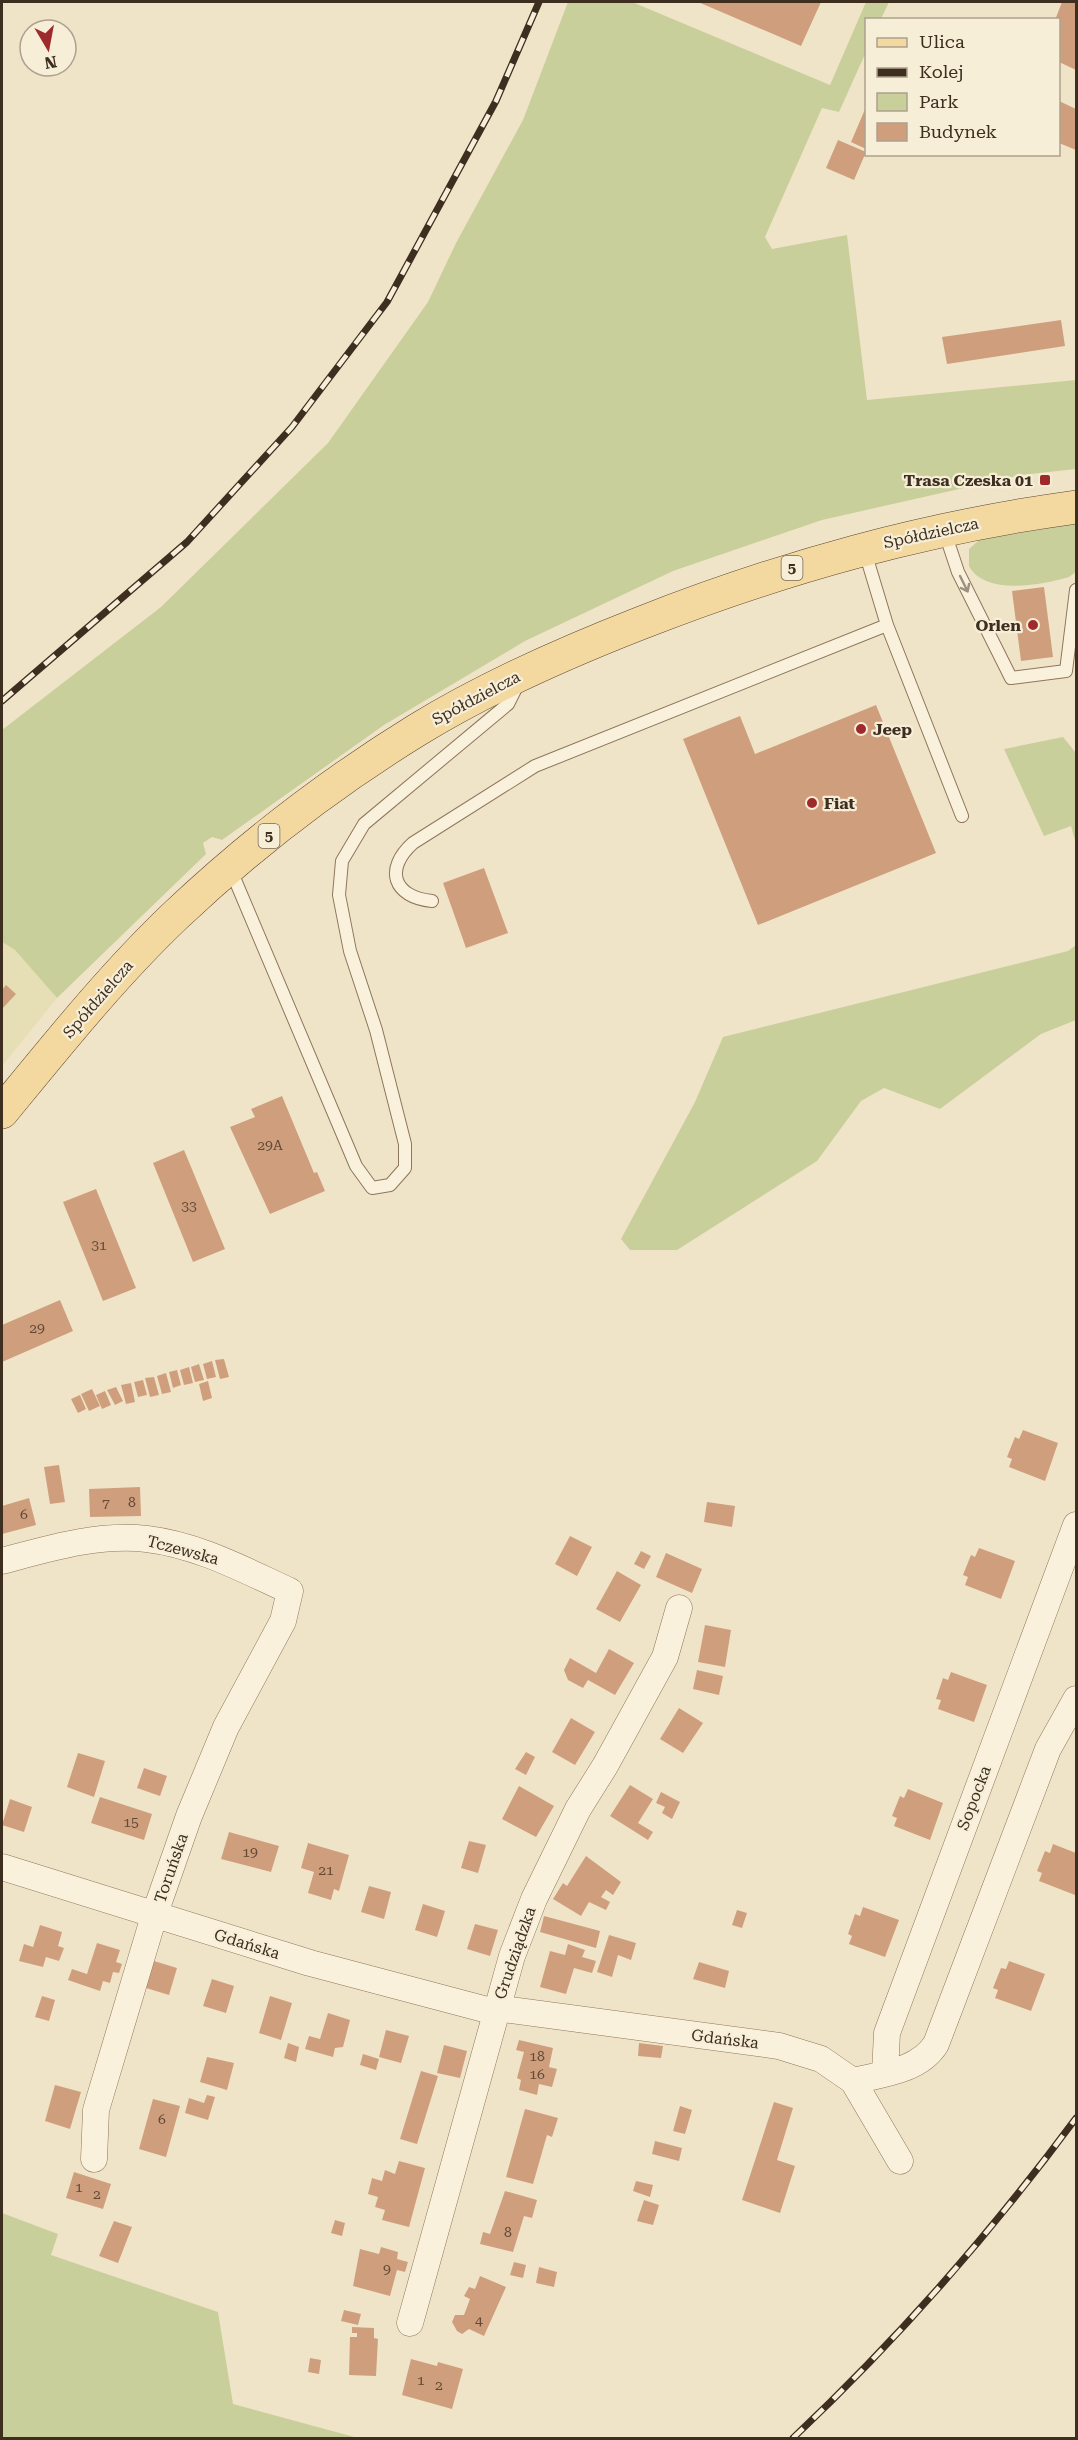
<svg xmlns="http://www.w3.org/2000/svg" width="1078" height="2440" viewBox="0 0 1078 2440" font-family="'Roboto Serif',serif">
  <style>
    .farmland { fill: #e6deb5 }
    .green { fill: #c9cf9b }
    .building { fill: #cf9f7d }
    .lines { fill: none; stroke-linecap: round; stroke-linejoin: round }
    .service-casing { stroke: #8d765c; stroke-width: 14 }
    .minor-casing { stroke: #8d765c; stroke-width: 27 }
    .primary-casing { stroke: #5b4430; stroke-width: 34 }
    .service { stroke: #faf1dc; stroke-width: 12 }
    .minor { stroke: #faf1dc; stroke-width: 26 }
    .primary { stroke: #f3d9a0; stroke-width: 33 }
    .rail-casing { stroke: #3d2e20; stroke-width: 7 }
    .rail { stroke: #f7eed8; stroke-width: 4.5; stroke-dasharray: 14; stroke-linecap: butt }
    .oneway { stroke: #9c907e }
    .poi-dot { fill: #9e2a2b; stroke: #f7eed8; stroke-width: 2 }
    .labels { text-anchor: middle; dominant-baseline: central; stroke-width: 4.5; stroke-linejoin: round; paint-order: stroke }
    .number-label { font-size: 14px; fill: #624a37 }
    .shield { fill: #f7eed8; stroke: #756857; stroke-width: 1.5 }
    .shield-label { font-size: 15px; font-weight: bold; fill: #3d2e20 }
    .poi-label { font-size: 16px; font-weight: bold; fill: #3d2e20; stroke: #f7eed8; text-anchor: end }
    .street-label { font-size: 16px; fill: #3d2e20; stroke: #f7eed8 }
  </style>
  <rect width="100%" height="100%" fill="#f0e4c8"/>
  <!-- farmland -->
  <path class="farmland" d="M2 942 15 950 57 998 2 1066Z"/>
  <!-- green -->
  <path class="green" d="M568 2H632L830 85 866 2H889L881 19 866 20V52L839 112 822 108 765 237 772 249 847 235 867 400 1076 380V469L1021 475 822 520 673 571 525 641 384 725 222 840 212 837 203 843 206 854 57 998 15 950 2 942V730L161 607 328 443 428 302 456 243 523 120Z
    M1076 523V572L1069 577C1042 585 985 596 969 566V549L979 540Z
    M1063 737 1076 753V844L1071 826 1044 836 1004 749Z
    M1076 945V1020L1041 1034 940 1109 884 1088 861 1101 817 1161 677 1250H630L621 1239 695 1102 723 1037 1068 951Z
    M2 2213 58 2234 51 2255 218 2312 233 2404 358 2438H2Z"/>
  <!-- building -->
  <path class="building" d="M698 2H821L801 46Z
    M1062 2H1076V70L1059 62V20H1055Z
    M1059 101 1076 109V150L1059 143Z
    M866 107V149L851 142Z
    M838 140 866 152 854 180 826 168Z
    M1061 320 1065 346 947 364 942 337Z
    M1044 587 1053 657 1021 661 1012 591Z
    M876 705 936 853 758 925 683 739 740 716 755 754Z
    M484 868 508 933 466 948 443 883Z
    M6 985 16 994 2 1009V990Z
    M282 1096 314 1173 317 1172 325 1191 270 1214 230 1127 255 1117 251 1109Z
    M184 1150 225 1249 193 1262 153 1163Z
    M96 1189 136 1288 103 1301 63 1202Z
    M60 1300 73 1331 2 1362V1325Z
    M224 1359 229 1377 220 1379 215 1360Z
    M212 1361 216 1377 207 1379 203 1364Z
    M199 1364 204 1380 195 1382 191 1367Z
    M189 1367 193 1383 184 1385 180 1370Z
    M177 1370 181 1385 173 1388 169 1372Z
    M166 1373 171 1392 162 1394 157 1376Z
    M154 1377 159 1395 150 1397 145 1378Z
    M143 1380 147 1395 138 1397 134 1382Z
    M208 1381 212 1398 203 1401 199 1384Z
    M131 1383 135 1402 126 1404 121 1385Z
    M116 1387 123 1401 115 1405 107 1390Z
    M92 1389 100 1406 89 1411 81 1394Z
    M105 1391 111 1405 102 1409 96 1395Z
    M80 1395 86 1409 78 1413 71 1399Z
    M1023 1430 1058 1443 1045 1481 1009 1467 1012 1459 1007 1457 1015 1437 1019 1439Z
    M59 1465 65 1502 50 1504 44 1467Z
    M140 1487 141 1516 90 1517 89 1489Z
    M29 1498 36 1525 2 1534V1506Z
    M707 1502 735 1506 732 1527 704 1522Z
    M570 1536 592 1547 577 1576 555 1564Z
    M979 1548 1015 1561 1001 1599 965 1585 968 1577 963 1575 971 1555 975 1557Z
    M641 1551 651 1556 644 1569 634 1564Z
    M666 1553 702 1569 692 1593 656 1577Z
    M617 1571 641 1585 620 1622 596 1609Z
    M705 1625 731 1630 725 1667 698 1662Z
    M609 1649 634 1663 615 1695 588 1680 583 1688 568 1680 564 1670 570 1658 596 1673Z
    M697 1670 723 1676 719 1695 693 1689Z
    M951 1672 987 1685 974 1722 938 1709 941 1700 936 1699 943 1678 948 1680Z
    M679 1708 703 1723 683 1753 660 1739Z
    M571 1718 595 1732 575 1765 552 1752Z
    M526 1752 535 1757 526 1775 515 1769Z
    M78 1753 105 1761 94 1797 67 1787Z
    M144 1768 167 1776 160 1796 137 1788Z
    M630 1785 653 1799 638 1823 653 1832 648 1840 610 1816Z
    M519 1786 554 1806 536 1837 502 1819Z
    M908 1789 943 1803 930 1840 894 1826 897 1818 892 1816 900 1796 904 1798Z
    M661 1792 680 1802 672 1819 662 1813 665 1807 656 1803Z
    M100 1797 152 1814 144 1840 91 1823Z
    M10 1799 32 1807 24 1832 2 1825Z
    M229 1832 279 1846 271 1872 221 1859Z
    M469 1841 486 1845 478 1873 461 1868Z
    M308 1843 349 1855 339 1891 334 1889 331 1900 308 1893 314 1872 301 1868Z
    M1053 1844 1076 1853 1075 1895 1039 1881 1042 1873 1037 1871 1045 1851 1050 1853Z
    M586 1856 621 1882 613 1895 606 1890 601 1897 610 1902 606 1910 589 1902 581 1916 553 1899 563 1883 567 1886Z
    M369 1886 391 1892 384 1919 361 1912Z
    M423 1904 445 1911 437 1937 415 1930Z
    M863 1907 899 1920 885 1957 849 1944 852 1936 848 1934 855 1914 860 1916Z
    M737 1910 747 1913 742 1928 732 1925Z
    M544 1916 600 1931 596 1948 540 1932Z
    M475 1924 498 1930 490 1956 467 1949Z
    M40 1925 62 1932 58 1946 64 1948 59 1961 46 1957 43 1967 19 1961 24 1944 33 1947Z
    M609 1935 636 1943 631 1960 618 1955 612 1977 597 1972Z
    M97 1943 120 1950 116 1962 122 1964 119 1973 113 1972 110 1983 103 1981 100 1991 68 1980 72 1969 87 1974Z
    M568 1944 585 1950 582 1957 596 1961 592 1973 574 1968 566 1994 540 1987 550 1951 565 1955Z
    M154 1961 177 1968 169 1995 146 1988Z
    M1009 1961 1045 1974 1031 2011 995 1998 998 1990 993 1988 1001 1968 1006 1969Z
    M699 1962 729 1971 725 1988 693 1979Z
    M212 1979 234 1986 226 2013 203 2006Z
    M42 1996 55 2000 49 2021 35 2017Z
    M270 1996 292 2003 281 2040 259 2033Z
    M328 2013 350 2020 343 2047 335 2048 333 2057 305 2049 309 2036 320 2039Z
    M386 2030 409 2036 401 2063 379 2057Z
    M519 2040 553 2048 549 2067 557 2069 552 2087 539 2084 537 2095 519 2090 521 2080 517 2078 524 2052 516 2050Z
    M288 2043 299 2047 296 2062 284 2058Z
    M639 2043 663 2046 661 2058 638 2056Z
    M444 2045 467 2051 460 2078 437 2073Z
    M363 2054 379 2059 376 2070 360 2065Z
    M207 2057 234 2063 227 2090 200 2082Z
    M421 2071 438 2076 417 2144 400 2139Z
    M55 2085 81 2092 70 2129 45 2121Z
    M207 2095 215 2097 208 2120 185 2113 189 2098 204 2103Z
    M153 2099 180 2106 166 2157 139 2149Z
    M774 2102 793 2108 777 2160 795 2166 780 2213 742 2200Z
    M680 2106 692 2110 685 2134 673 2131Z
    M525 2109 558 2118 552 2137 547 2135 533 2184 506 2177Z
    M655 2141 682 2148 679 2161 652 2154Z
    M399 2161 425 2168 409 2227 382 2220 385 2210 375 2207 378 2197 368 2194 372 2178 382 2181 385 2170 395 2174Z
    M74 2172 111 2184 103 2209 66 2198Z
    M636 2181 653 2185 650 2197 633 2191Z
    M505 2191 537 2200 532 2218 524 2216 513 2252 480 2244 483 2232 490 2234Z
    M644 2200 659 2205 653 2225 637 2221Z
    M335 2220 345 2223 342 2236 331 2233Z
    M114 2221 132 2227 118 2263 99 2256Z
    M381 2247 398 2252 397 2259 408 2262 405 2272 397 2270 390 2296 353 2286 360 2249 379 2254Z
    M514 2262 526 2265 523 2278 510 2275Z
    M539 2267 557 2272 554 2287 536 2283Z
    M480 2276 506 2287 484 2336 469 2329 462 2334 457 2331 452 2322 455 2315H464L470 2299 464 2296 469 2287 475 2289Z
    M344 2310 361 2314 358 2325 341 2321Z
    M352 2327 374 2328V2338L378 2339 376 2376 349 2375 350 2337H357V2333H352Z
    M310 2358 321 2360 319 2374 308 2372Z
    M411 2359 437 2366 438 2362 463 2369 452 2409 402 2395Z"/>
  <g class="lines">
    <!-- service casing -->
    <g class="service-casing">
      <path id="service" d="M944 530 958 572 1011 678 1066 671 1076 590
        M865 552 887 625 962 816
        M230 868 356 1166 372 1188 390 1185 405 1168V1144L376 1030 350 951 339 895 342 861 364 824 508 704 518 684
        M432 901C393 897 384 869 413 843L535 766 887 625"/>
    </g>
    <!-- minor casing -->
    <g class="minor-casing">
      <path id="minor" d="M2 1561C47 1549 99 1533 147 1539 198 1545 244 1570 290 1591L283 1621 226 1727 189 1816 154 1916 96 2110 94 2159
        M2 1867 310 1963 495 2012
        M496 2008 779 2046 821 2059 853 2081 900 2161
        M885 2073 887 2033 1076 1525
        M853 2081C882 2074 919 2071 936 2044L1048 1749 1076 1699
        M410 2323 512 1956 534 1899 578 1809 605 1766 665 1657 679 1608"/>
    </g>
    <!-- primary casing -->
    <g class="primary-casing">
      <path id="primary" d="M2 1112C57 1045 112 976 175 916 248 847 331 783 417 730 487 687 564 653 641 623 784 567 924 528 1076 507"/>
    </g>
    <!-- service -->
    <use href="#service" class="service"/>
    <!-- minor -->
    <use href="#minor" class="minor"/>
    <!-- primary -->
    <use href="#primary" class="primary"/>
    <!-- rail casing -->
    <g class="rail-casing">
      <path id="rail" d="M2 701 187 542 292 427 387 302 496 101 539 2
        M793 2438C897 2340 991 2233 1076 2118"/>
    </g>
    <!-- rail -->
    <use href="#rail" class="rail"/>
  </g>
  <!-- one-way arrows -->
  <defs><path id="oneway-shaft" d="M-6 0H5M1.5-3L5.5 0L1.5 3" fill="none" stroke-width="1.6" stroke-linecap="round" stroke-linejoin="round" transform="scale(1.5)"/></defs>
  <use class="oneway" href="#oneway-shaft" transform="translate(964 584) rotate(64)"/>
  <!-- markers -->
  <g class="poi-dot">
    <rect x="1039" y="474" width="12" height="12" rx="3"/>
    <circle cx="1033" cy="625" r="6"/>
    <circle cx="861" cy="729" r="6"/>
    <circle cx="812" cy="803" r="6"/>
  </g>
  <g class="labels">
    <!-- number labels -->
    <g class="number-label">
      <text x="270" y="1145">29A</text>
      <text x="189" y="1206">33</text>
      <text x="99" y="1245">31</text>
      <text x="37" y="1328">29</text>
      <text x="132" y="1502">8</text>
      <text x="106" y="1503">7</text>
      <text x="24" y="1514">6</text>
      <text x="131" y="1822">15</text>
      <text x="250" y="1852">19</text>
      <text x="326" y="1870">21</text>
      <text x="537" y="2056">18</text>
      <text x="537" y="2074">16</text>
      <text x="162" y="2119">6</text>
      <text x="79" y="2187">1</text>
      <text x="97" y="2194">2</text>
      <text x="508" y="2232">8</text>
      <text x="387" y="2269">9</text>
      <text x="479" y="2320">4</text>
      <text x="421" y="2380">1</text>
      <text x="439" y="2385">2</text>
    </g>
    <!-- shield labels -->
    <g class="shield">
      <rect x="781.5" y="556" width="21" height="24" rx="4.5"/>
      <rect x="258.5" y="824" width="21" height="24" rx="4.5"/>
    </g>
    <g class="shield-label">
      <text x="792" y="568">5</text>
      <text x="269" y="836">5</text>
    </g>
    <!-- poi labels -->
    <g class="poi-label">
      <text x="1033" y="480">Trasa Czeska 01</text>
      <text x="1021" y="625">Orlen</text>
      <text x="873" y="729" text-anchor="start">Jeep</text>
      <text x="824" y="803" text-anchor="start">Fiat</text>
    </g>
    <!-- street labels -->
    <g class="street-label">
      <text transform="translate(931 533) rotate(-12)">Spółdzielcza</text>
      <text transform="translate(476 698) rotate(-28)">Spółdzielcza</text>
      <text transform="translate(98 999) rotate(-49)">Spółdzielcza</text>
      <text transform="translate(183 1550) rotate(15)">Tczewska</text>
      <text transform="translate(974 1798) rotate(-69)">Sopocka</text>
      <text transform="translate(171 1868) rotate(-71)">Toruńska</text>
      <text transform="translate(247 1944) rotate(17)">Gdańska</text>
      <text transform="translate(515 1953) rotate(-71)">Grudziądzka</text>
      <text transform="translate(725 2039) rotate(7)">Gdańska</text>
    </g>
  </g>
  <!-- border -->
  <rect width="1078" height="2440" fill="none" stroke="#3d2e20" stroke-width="6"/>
  <!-- legend -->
  <rect x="865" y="18" width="195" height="138" fill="#f7eed8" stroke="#ada18e" stroke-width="1.5"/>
  <rect x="877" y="38" width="30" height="9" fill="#f3d9a0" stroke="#ada18e" stroke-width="1.5"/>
  <text x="919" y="48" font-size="18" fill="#3d2e20">Ulica</text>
  <rect x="877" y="68" width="30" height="9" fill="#3d2e20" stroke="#ada18e" stroke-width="1.5"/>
  <text x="919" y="78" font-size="18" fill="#3d2e20">Kolej</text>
  <rect x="877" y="93" width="30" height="18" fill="#c9cf9b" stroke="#ada18e" stroke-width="1.5"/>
  <text x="919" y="108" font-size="18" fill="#3d2e20">Park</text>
  <rect x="877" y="123" width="30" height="18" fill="#cf9f7d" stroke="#ada18e" stroke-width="1.5"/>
  <text x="919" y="138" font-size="18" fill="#3d2e20">Budynek</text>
  <!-- north arrow -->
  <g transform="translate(48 48) rotate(170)"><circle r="28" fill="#f7eed8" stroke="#ada18e" stroke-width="1.5"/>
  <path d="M0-4.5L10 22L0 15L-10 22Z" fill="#9e2a2b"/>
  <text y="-9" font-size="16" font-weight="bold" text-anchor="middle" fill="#3d2e20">N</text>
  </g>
</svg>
